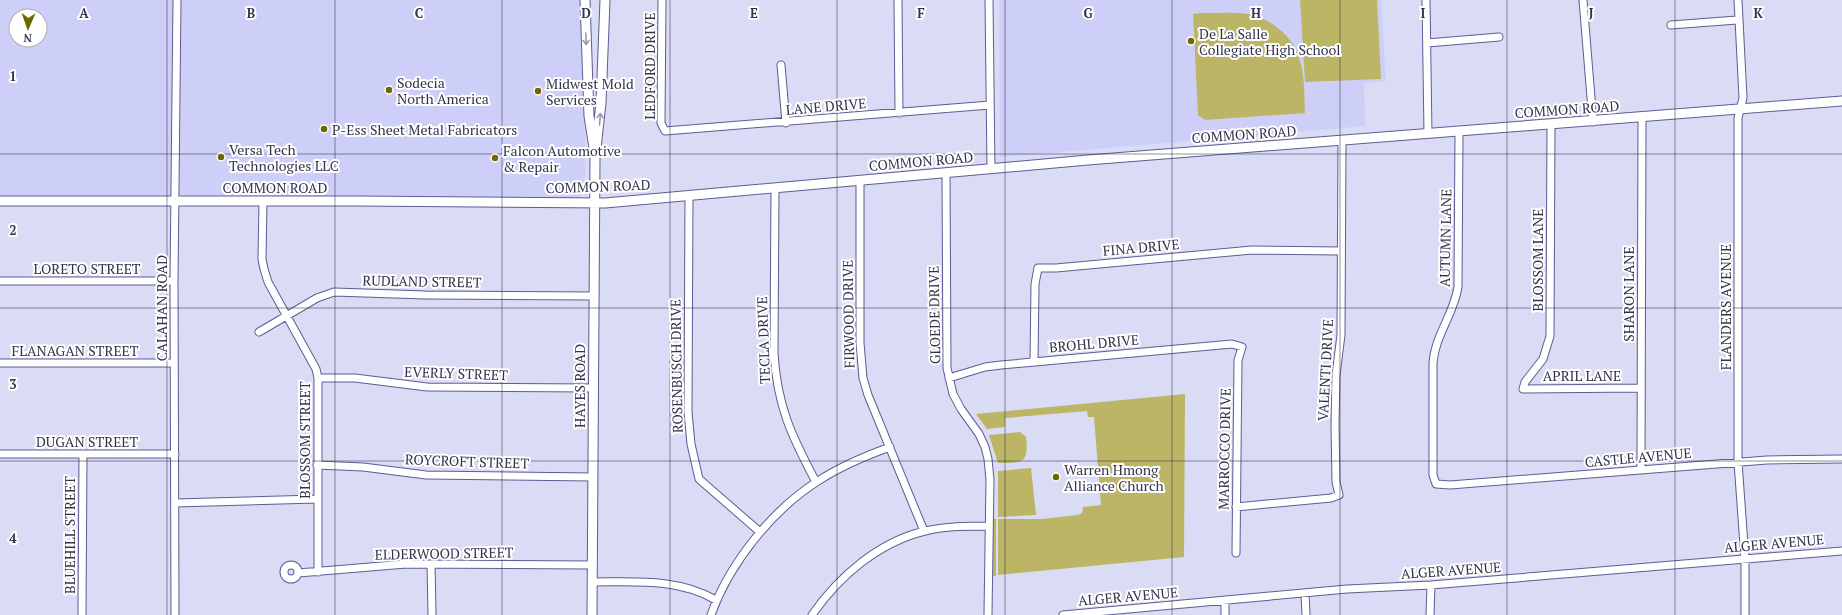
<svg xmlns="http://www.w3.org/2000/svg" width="1842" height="615" viewBox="0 0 1842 615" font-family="'PT Serif',serif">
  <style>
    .built { fill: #cecff9; fill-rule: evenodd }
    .green { fill: #bcb565 }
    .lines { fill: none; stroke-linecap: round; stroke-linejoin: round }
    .minor-casing { stroke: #5e5c93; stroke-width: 9 }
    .tertiary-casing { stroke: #5e5c93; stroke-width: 11 }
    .minor { stroke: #fff; stroke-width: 7 }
    .tertiary { stroke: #fff; stroke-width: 9 }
    .oneway { stroke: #9a99a6 }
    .grid { fill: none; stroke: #34334c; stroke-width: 1; stroke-opacity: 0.55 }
    .poi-dot { fill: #706700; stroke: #fff; stroke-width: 1.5 }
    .labels { text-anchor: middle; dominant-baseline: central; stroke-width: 4; stroke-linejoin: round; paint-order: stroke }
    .poi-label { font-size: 14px; fill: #34334c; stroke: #fff; text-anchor: start }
    .street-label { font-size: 14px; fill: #34334c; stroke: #fff }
    .grid-label { font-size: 13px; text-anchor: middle; font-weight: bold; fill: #34334c; stroke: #fff; stroke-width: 4; stroke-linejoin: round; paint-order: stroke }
  </style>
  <rect width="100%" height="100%" fill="#dadbf4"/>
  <!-- built -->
  <path class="built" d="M0 0H581L585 102V190L581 196 573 199 212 195 0 196ZM16 16H40V40H16Z
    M999 0H1381L1386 81 1364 83 1365 126 1000 157Z"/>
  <!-- green -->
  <path class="green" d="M1300 0H1377L1381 79 1305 82Z
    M1202 13C1217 13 1234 12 1248 14 1271 18 1295 38 1300 61 1305 77 1304 96 1305 113L1205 120 1198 115 1193 14Z
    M1185 394 1184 557 998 575V519H1041L1078 515 1082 513 1083 507 1101 505 1094 417H1088L1087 411 1005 418V427L987 429 976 414Z
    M1020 432 1026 437C1029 464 1022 463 998 463L989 435Z
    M1031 468 1036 515 998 517V471Z
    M993 518 996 519V576H993Z"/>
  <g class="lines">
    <!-- minor casing -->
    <g class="minor-casing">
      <path id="minor" d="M662 0 661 123 665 131 990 105
        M898 0 899 113
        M989 0 991 169
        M1426 0 1428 134
        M1583 0 1593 122
        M1738 0 1743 98 1738 118V462L1745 559V615
        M1671 25 1737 20
        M1427 43 1499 37
        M781 65 786 123
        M1551 124 1550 336 1543 359 1525 382 1523 389 1641 388
        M1459 132 1458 287C1454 314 1435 335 1433 363V475L1436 484 1450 485 1767 460 1842 459
        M946 173 947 368 953 394 961 409 979 434 985 447 988 459 990 480 988 615
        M860 181V343L863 378 868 395 924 531
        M775 188 774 353C777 406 792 437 816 482
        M689 195 688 412 691 444 699 479 760 532
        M263 201 262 259 264 269 268 282 316 369 318 378V572
        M0 281H174
        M259 332 317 298 334 292 425 295 594 296
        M1034 362 1035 284 1038 268H1056L1252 250 1341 251
        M0 363H174
        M318 378H355L427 387 593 388
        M949 378 985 367 1001 365 1232 344 1242 347 1238 360 1236 553
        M0 454H175
        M317 465 363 467 426 475 593 477
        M1641 470 1642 118
        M175 503 317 499
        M1236 507 1331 498 1339 495 1336 482 1335 424 1336 375 1341 335 1342 141
        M431 564 432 615
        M284 572a7 7 0 1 1 14 0a7 7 0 1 1-14 0Z
        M298 573 406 564 592 565
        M592 582C635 582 678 578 716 600
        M1305 593 1306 615
        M1225 600V615
        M82 615 83 454
        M175 615 174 281 177 0
        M711 615C729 564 772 510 818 481 841 466 865 456 890 447
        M812 615C839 576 879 542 925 531 946 526 967 526 989 526
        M1063 615 1347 589 1431 585 1842 551
        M1430 615 1431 585"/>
    </g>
    <!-- tertiary casing -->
    <g class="tertiary-casing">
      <path id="tertiary" d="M585 0 589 116 594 148
        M0 201H357L605 203 1088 160 1842 101
        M592 615 595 157 601 103 605 0"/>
    </g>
    <!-- minor -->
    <use href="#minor" class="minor"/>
    <!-- tertiary -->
    <use href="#tertiary" class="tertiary"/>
  </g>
  <!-- one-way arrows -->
  <defs><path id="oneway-shaft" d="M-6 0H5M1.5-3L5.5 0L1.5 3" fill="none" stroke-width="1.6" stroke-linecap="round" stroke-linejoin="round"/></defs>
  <g class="oneway">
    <use href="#oneway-shaft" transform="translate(586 39) rotate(88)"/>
    <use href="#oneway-shaft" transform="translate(600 119) rotate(-86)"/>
  </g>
  <!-- grid -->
  <path class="grid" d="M167 0V615M335 0V615M502 0V615M670 0V615M837 0V615M1005 0V615M1172 0V615M1340 0V615M1507 0V615M1675 0V615M0 154H1842M0 308H1842M0 461H1842"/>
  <!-- markers -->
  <g class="poi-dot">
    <circle cx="1191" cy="41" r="4"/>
    <circle cx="389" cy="90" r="4"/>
    <circle cx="538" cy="91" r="4"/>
    <circle cx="324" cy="129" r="4"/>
    <circle cx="221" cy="157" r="4"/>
    <circle cx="495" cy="158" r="4"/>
    <circle cx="1056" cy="477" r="4"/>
  </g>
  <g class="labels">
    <!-- poi labels -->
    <g class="poi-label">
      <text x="1199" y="33">De La Salle<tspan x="1199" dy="16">Collegiate High School</tspan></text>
      <text x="397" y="82">Sodecia<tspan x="397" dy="16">North America</tspan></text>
      <text x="546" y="83">Midwest Mold<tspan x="546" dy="16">Services</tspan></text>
      <text x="332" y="129">P-Ess Sheet Metal Fabricators</text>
      <text x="229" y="149">Versa Tech<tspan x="229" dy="16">Technologies LLC</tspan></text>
      <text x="503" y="150">Falcon Automotive<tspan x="503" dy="16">&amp; Repair</tspan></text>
      <text x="1064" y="469">Warren Hmong<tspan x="1064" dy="16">Alliance Church</tspan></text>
    </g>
    <!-- street labels -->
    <g class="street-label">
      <text transform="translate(649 66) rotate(-90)">LEDFORD DRIVE</text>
      <text transform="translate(826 106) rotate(-5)">LANE DRIVE</text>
      <text transform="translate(1567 109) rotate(-4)">COMMON ROAD</text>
      <text transform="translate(1244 134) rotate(-4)">COMMON ROAD</text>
      <text transform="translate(921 161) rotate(-5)">COMMON ROAD</text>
      <text transform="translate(598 186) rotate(-2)">COMMON ROAD</text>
      <text x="275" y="187">COMMON ROAD</text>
      <text transform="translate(1445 238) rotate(-89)">AUTUMN LANE</text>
      <text transform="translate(1141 247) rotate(-5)">FINA DRIVE</text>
      <text transform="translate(1537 260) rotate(-90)">BLOSSOM LANE</text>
      <text x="87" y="268">LORETO STREET</text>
      <text transform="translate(422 281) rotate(1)">RUDLAND STREET</text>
      <text transform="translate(1628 294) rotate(-90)">SHARON LANE</text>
      <text transform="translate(1725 307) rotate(-90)">FLANDERS AVENUE</text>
      <text transform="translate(161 308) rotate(-90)">CALAHAN ROAD</text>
      <text transform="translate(848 314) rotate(-91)">FIRWOOD DRIVE</text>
      <text transform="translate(934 315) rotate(-91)">GLOEDE DRIVE</text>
      <text transform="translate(763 340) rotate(-92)">TECLA DRIVE</text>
      <text transform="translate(1094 343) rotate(-5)">BROHL DRIVE</text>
      <text x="75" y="350">FLANAGAN STREET</text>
      <text transform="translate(676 366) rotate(-91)">ROSENBUSCH DRIVE</text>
      <text transform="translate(1325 370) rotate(-87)">VALENTI DRIVE</text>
      <text transform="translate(456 373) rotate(2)">EVERLY STREET</text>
      <text x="1582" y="375">APRIL LANE</text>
      <text transform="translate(579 386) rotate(-90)">HAYES ROAD</text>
      <text transform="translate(304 440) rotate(-90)">BLOSSOM STREET</text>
      <text x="87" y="441">DUGAN STREET</text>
      <text transform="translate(1224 449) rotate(-89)">MARROCCO DRIVE</text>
      <text transform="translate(1638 457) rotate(-5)">CASTLE AVENUE</text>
      <text transform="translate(467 461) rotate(2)">ROYCROFT STREET</text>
      <text transform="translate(69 535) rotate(-90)">BLUEHILL STREET</text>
      <text transform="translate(1774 543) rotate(-5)">ALGER AVENUE</text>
      <text transform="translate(444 553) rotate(-1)">ELDERWOOD STREET</text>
      <text transform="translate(1451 570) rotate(-4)">ALGER AVENUE</text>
      <text transform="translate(1128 596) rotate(-5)">ALGER AVENUE</text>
    </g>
  </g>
  <g class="grid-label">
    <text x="84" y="18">A</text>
    <text x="251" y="18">B</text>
    <text x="419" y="18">C</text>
    <text x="586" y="18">D</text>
    <text x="754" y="18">E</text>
    <text x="921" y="18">F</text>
    <text x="1088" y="18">G</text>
    <text x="1256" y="18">H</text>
    <text x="1423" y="18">I</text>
    <text x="1591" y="18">J</text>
    <text x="1758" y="18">K</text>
    <text x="13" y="81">1</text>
    <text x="13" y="235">2</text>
    <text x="13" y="389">3</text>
    <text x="13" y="543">4</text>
  </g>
  <!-- north arrow -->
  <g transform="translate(28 28) rotate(182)"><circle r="19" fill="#ffffff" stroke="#aeadb7"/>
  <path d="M0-3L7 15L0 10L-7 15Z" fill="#706700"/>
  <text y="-6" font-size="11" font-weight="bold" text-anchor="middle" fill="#34334c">N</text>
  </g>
</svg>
